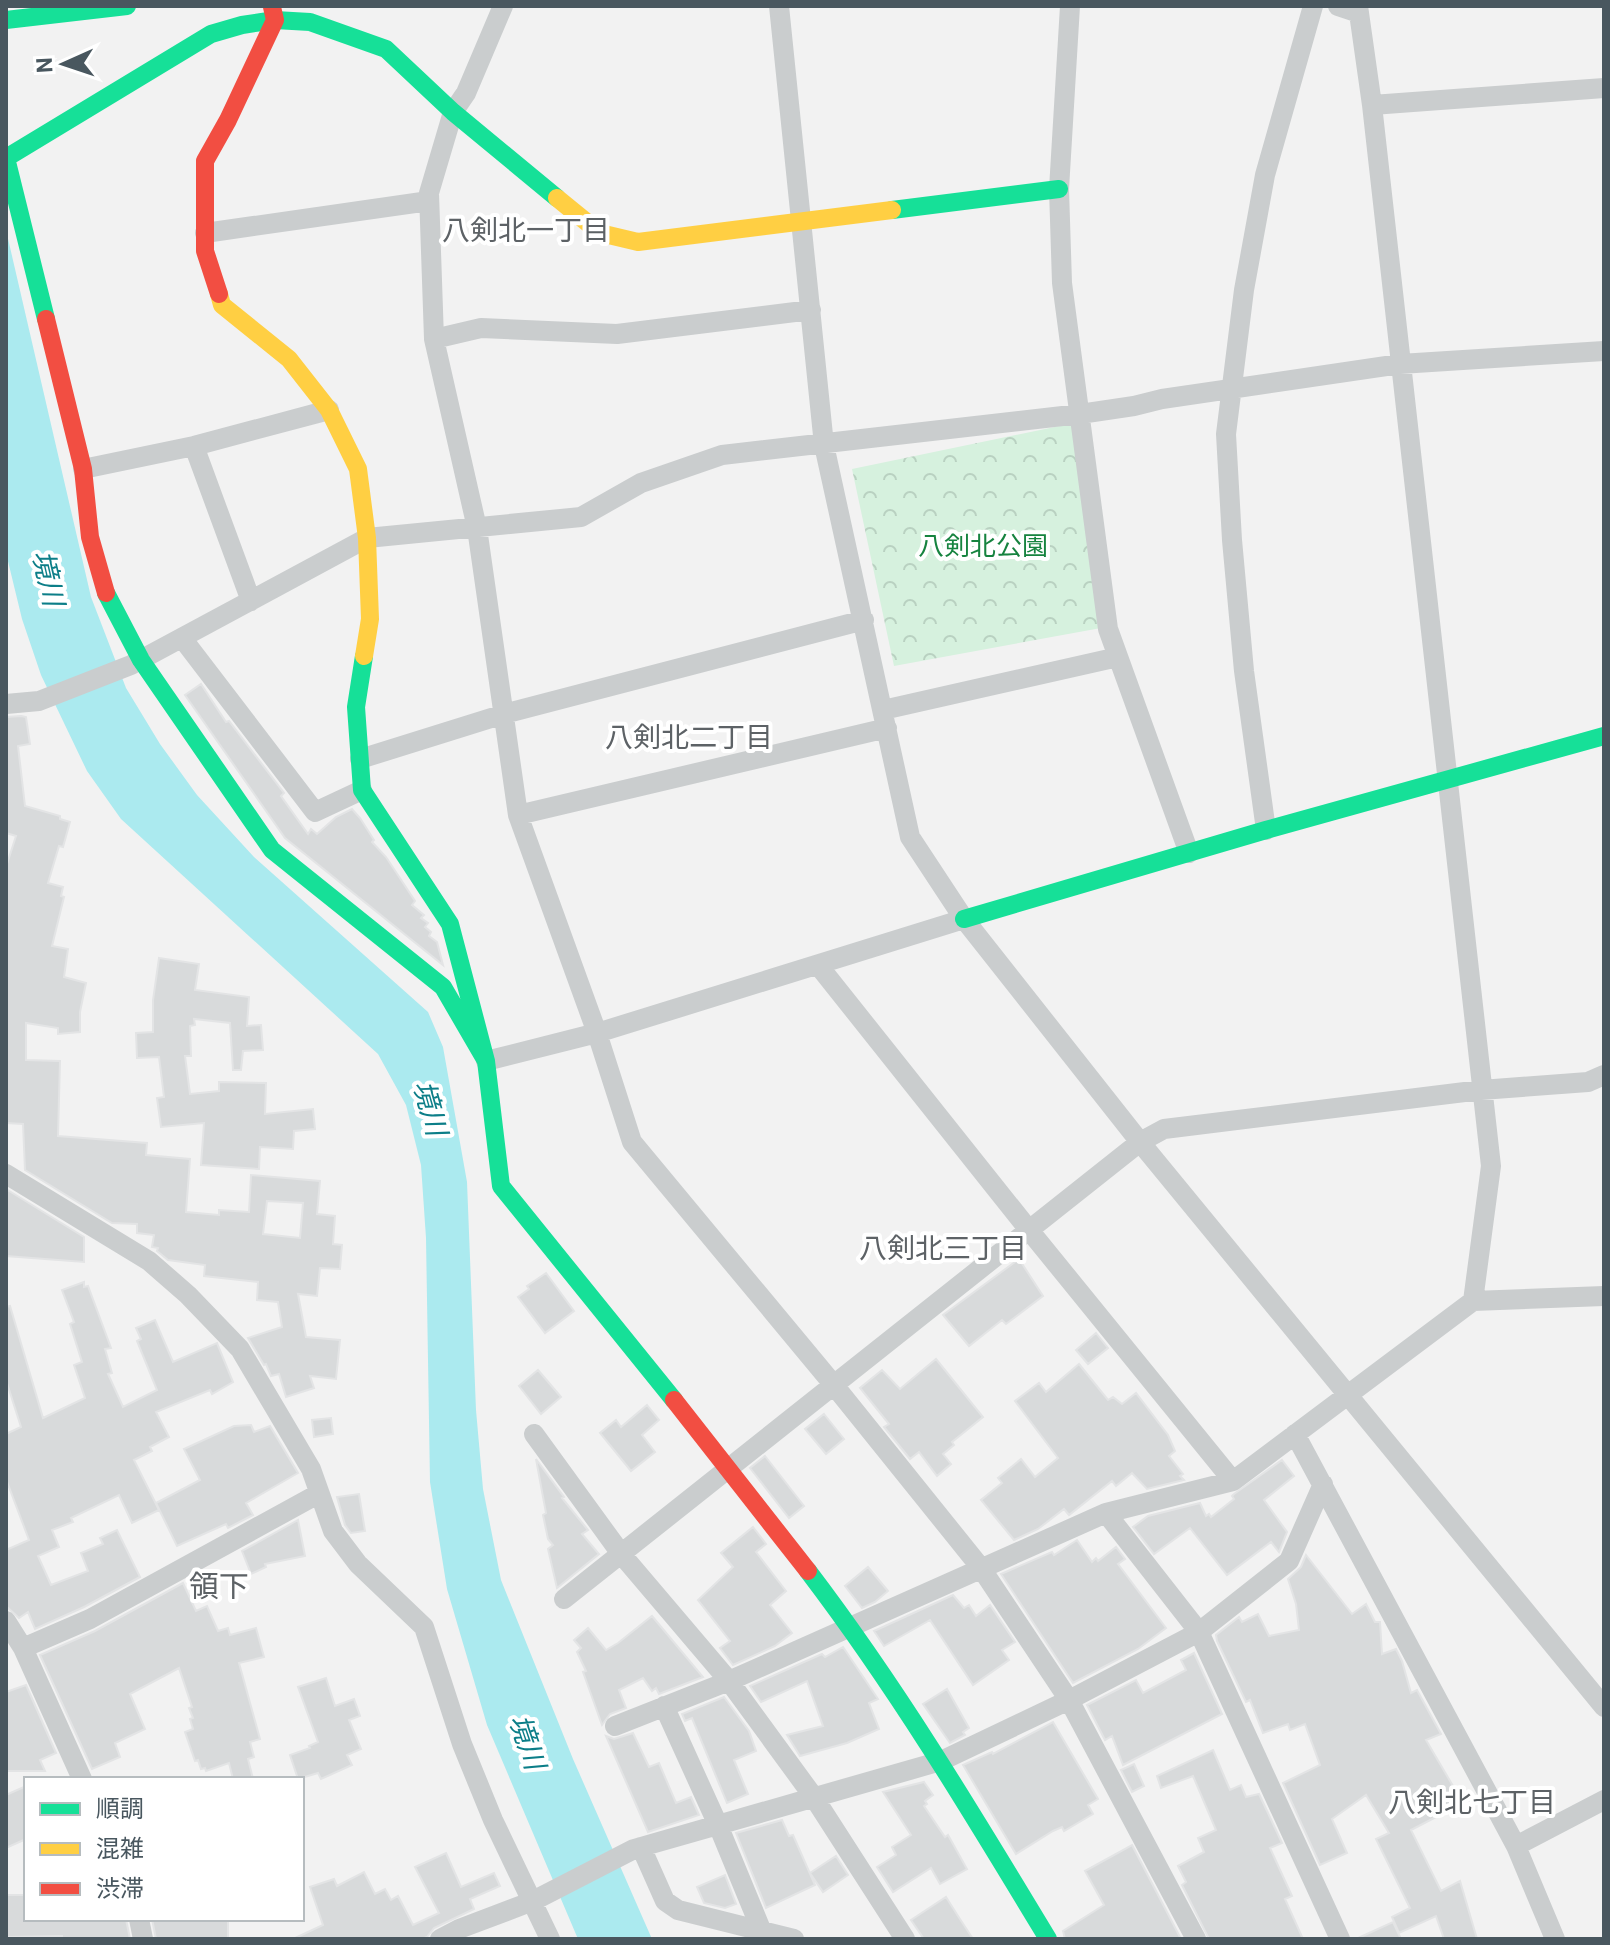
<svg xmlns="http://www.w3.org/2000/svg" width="1610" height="1945" viewBox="0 0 1610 1945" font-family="Roboto,'Noto Sans JP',sans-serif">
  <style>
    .park { fill: url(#park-crowns) }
    .water { fill: #abeaef }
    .building { fill: #d8dadb; stroke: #e3e4e5; stroke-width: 2; fill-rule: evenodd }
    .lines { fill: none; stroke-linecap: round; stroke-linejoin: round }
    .street { stroke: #cacdce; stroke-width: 20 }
    .fast { stroke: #16e098; stroke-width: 18 }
    .slow { stroke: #ffcf43; stroke-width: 18 }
    .jam { stroke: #f24e42; stroke-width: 18 }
    .labels { text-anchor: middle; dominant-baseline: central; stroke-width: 8; stroke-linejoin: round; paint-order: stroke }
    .park-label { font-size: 26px; fill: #16833f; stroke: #fff }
    .neighbourhood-label { font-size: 28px; fill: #5d6266; stroke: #fff }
    .water-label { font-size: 28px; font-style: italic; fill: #0c7e88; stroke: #fff }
    .quarter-label { font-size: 30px; fill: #5d6266; stroke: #fff }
  </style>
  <defs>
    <pattern id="park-crowns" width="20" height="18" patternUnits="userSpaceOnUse" patternTransform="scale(2)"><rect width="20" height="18" fill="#d6f1de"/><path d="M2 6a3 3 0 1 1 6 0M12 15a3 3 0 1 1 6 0" fill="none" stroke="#b9d1c1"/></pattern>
  </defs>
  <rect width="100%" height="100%" fill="#f2f2f2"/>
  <!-- park -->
  <path class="park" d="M1074 423 1101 628 894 666 852 469Z"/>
  <!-- water -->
  <path class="water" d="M6 230 91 597 126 688 160 744 197 795 254 857 428 1012 443 1047 467 1182 476 1410 483 1489 501 1580 573 1759 652 1939H578L487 1725 447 1589 430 1482 426 1238 421 1165 406 1105 378 1054 121 819 87 771 41 675 22 619 6 553Z"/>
  <!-- building -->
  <path class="building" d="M201 684 226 722 229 721 284 793 281 796 308 834 311 829 317 834 336 817 352 809 360 818 374 840 372 842 386 857 415 901 412 905 424 915 421 918 428 923 425 927 431 932 429 936 437 942 443 965 285 838 185 695Z
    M21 716 26 717 30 744 18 746 25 806 60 816V819L70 822 63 847 59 846 48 883 63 887 61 896 64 897 52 946 68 949 64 977 86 983 80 1012V1032L58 1034V1028L26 1023V1060L60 1061 58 1136 147 1143 146 1155 190 1159 186 1212 219 1215V1210L249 1212 251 1175 320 1181 317 1214 335 1216 333 1244 342 1245 340 1269 320 1268 317 1296 298 1294 306 1337 340 1340 336 1379 310 1376 314 1388 286 1397 279 1374 271 1376 266 1364 264 1365 248 1338 282 1327 278 1302 257 1300 258 1282 204 1276 205 1265 168 1260 157 1251 158 1248 152 1247 154 1235 137 1233V1224L112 1223 25 1170 23 1124 6 1123V867L16 836 6 833V717ZM267 1201 303 1203 300 1238 263 1234Z
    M159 958 199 964 195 990 249 997 247 1026 261 1025 263 1050 243 1051 241 1070H233L230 1023 194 1019 195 1025 190 1026 191 1056H185L190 1094 219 1091V1082L266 1083 265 1114 313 1109 315 1129 294 1131 293 1149 260 1147 259 1169 201 1165 204 1123 161 1127 157 1098 164 1097 159 1057 137 1058 136 1033 153 1032V1000Z
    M6 1189 84 1237V1262L6 1256Z
    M1019 1259 1043 1296 1006 1324 1002 1320 969 1346 943 1315Z
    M546 1273 574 1311 545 1333 518 1297 529 1289 527 1286Z
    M84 1282V1287L88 1286 111 1348 105 1349 112 1373 108 1374 123 1407 157 1390 137 1341 141 1339 136 1328 155 1320 173 1362 217 1343 233 1382 212 1394 210 1390 156 1412 169 1437 150 1447 152 1451 134 1460 159 1510 132 1523 119 1495 71 1518 73 1522 52 1530 59 1547 38 1556 51 1585 88 1571 81 1553 103 1544 100 1538 117 1530 140 1577 84 1607 35 1629 28 1612 19 1618 6 1606V1550L29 1540 6 1479V1434L21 1427 6 1380V1307L10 1306 43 1418 85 1398 74 1365 82 1362 70 1324 74 1322 62 1290Z
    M1096 1333 1108 1348 1088 1364 1076 1350Z
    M936 1359 983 1417 952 1442 954 1445 943 1454 951 1464 937 1476 919 1452 910 1459 884 1427 889 1424 860 1388 882 1370 900 1389Z
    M1079 1364 1108 1400 1113 1397 1122 1404 1136 1393 1168 1435 1175 1451 1169 1456 1183 1474 1180 1476 1184 1480 1147 1489 1132 1473 1116 1486 1112 1481 1069 1515 1064 1509 1038 1529 1014 1540 981 1500 1002 1483 998 1478 1021 1459 1035 1477 1058 1458 1015 1401 1039 1383 1046 1392Z
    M538 1370 561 1397 541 1414 519 1386Z
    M647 1405 659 1420 642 1435 655 1452 631 1471 600 1433 616 1420 621 1427Z
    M824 1414 844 1439 826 1454 805 1429Z
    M331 1418 333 1434 314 1437 312 1420Z
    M251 1425 254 1432 270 1426 298 1473 246 1503 253 1515 228 1528 226 1524 177 1546 156 1503 200 1480 184 1449 234 1426Z
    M765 1456 804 1506 789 1518 750 1468Z
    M536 1459 564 1497 562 1498 588 1530 582 1534 599 1554 557 1588 548 1549 553 1545 548 1539 543 1515 546 1513Z
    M1282 1460 1294 1476 1264 1500 1287 1532 1279 1552 1271 1542 1227 1575 1190 1528 1154 1554 1133 1527 1148 1516 1200 1503 1206 1516 1209 1514 1211 1517 1234 1499 1232 1496 1234 1494Z
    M359 1494 365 1531 351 1533 345 1525 337 1497Z
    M298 1520 305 1556 265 1564 266 1567 251 1574 242 1551Z
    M753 1527 766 1544 756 1552 786 1591 770 1605 792 1633 775 1646 733 1665 720 1648 730 1641 698 1600 733 1567 721 1553Z
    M1077 1540 1092 1562 1096 1558 1098 1561 1116 1547 1125 1559 1118 1564 1166 1628 1138 1649 1073 1683 1001 1574 1052 1552 1054 1555Z
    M1306 1555 1352 1614 1366 1604 1375 1622H1380L1382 1654 1396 1649 1402 1661 1411 1693 1417 1690 1441 1734 1426 1740 1463 1803 1411 1830 1441 1891 1460 1881 1477 1939H1444L1436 1916 1399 1933 1392 1917 1410 1908 1376 1839 1389 1833 1366 1795 1332 1819 1347 1853 1320 1865 1283 1783 1320 1765 1305 1724 1290 1730 1288 1724 1263 1733 1250 1700 1246 1702 1217 1641 1216 1635 1239 1617 1242 1622 1258 1614 1269 1636 1299 1630 1296 1604 1288 1579 1301 1567Z
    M868 1567 888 1591 875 1602 862 1608 845 1586Z
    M183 1583 196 1611 207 1606 218 1631 228 1628 230 1635 256 1628 264 1657 239 1663 260 1739 250 1742 254 1757 248 1759 253 1779H233L229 1763 206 1771 205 1768 201 1769 198 1760 195 1761 185 1732 193 1729 190 1719 193 1718 189 1708 192 1707 179 1668 130 1694 145 1729 115 1743 120 1757 92 1769 40 1655 95 1631Z
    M953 1595 964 1608 969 1605 976 1616 990 1605 1015 1642 1002 1650 1009 1660 973 1685 930 1620 884 1646 874 1631Z
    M652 1616 703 1677 659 1694 656 1688 652 1691 643 1678 619 1690 626 1708 610 1714 602 1725 583 1672 586 1671 577 1652 581 1648 574 1640 588 1628 606 1650 618 1643Z
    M843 1647 878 1699 869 1703 879 1729 847 1743 800 1756 787 1735 823 1726 807 1681 761 1702 750 1686 822 1654 825 1657Z
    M1194 1653 1222 1714 1123 1765 1112 1736 1105 1740 1087 1705 1136 1680 1143 1693 1186 1670 1181 1660Z
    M326 1678 335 1706 354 1699 360 1716 349 1720 361 1749 347 1755 352 1765 321 1779 318 1773 298 1779 290 1755 310 1748 309 1746 318 1742 298 1687Z
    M26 1685 56 1753 40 1760 45 1771H6V1692Z
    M947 1689 969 1728 963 1732 965 1735 950 1743 923 1704Z
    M724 1697 749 1731 756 1751 734 1760 748 1794 727 1803 692 1718 685 1721 682 1714Z
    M1053 1722 1098 1799 1088 1805 1093 1814 1064 1831 1062 1827 1053 1831 1016 1854 963 1765 992 1752 993 1754Z
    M633 1733 649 1767 659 1763 676 1803 691 1797 699 1815 648 1832 606 1736 614 1739Z
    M1213 1750 1230 1790 1241 1785 1246 1797 1259 1794 1282 1843 1270 1848 1292 1896 1285 1899 1303 1939H1209L1182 1885 1186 1882 1178 1866 1204 1852 1198 1838 1216 1830 1193 1776 1161 1788 1157 1776Z
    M1134 1764 1144 1786 1132 1792 1121 1770Z
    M924 1782 933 1795 925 1801 927 1804 924 1806 945 1837 948 1835 967 1869 940 1884 931 1868 893 1892 877 1867 896 1855 892 1847 911 1835 883 1792Z
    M26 1786V1839L6 1848V1795Z
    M782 1820 789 1836 793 1835 815 1885 766 1908 736 1833Z
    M1132 1845 1181 1939H1065L1063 1931 1104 1905 1085 1871Z
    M446 1853 461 1887 494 1873 500 1886 470 1899 474 1909 434 1928 427 1937 422 1939H293L323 1925 310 1887 334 1879 337 1886 364 1872 375 1894 385 1889 391 1900 398 1896 413 1925 439 1913 415 1867Z
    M836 1856 848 1875 823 1892 810 1873Z
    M725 1875 736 1904 725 1908 704 1903 697 1887Z
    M6 1895H26V1919H126L130 1939H62V1936L6 1937Z
    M946 1897 958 1916 973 1939H924L911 1920Z
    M152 1919H228V1939H156Z
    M1393 1922 1401 1939H1356Z"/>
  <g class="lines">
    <!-- street -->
    <path class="street" d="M503 6 466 93 453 112 429 193 434 339 477 528 518 815 597 1033 632 1142 833 1384 981 1568 1069 1700 1196 1939
      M779 6 824 445 910 837 964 919 1140 1142 1604 1707
      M1070 6 1059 189 1062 283 1108 629 1189 853
      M1338 6 1359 13
      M1358 6 1372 105 1491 1166 1473 1301
      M1372 105 1604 88
      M205 233 429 201
      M434 339 481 328 617 334 811 310
      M194 446 251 601
      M83 469 194 446 329 410
      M182 638 315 812 362 790
      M6 704 39 701 131 665 367 538 581 517 641 483 722 455 1080 414 1134 406 1162 399 1400 364 1604 351
      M883 710 1118 657
      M360 759 504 714 864 620
      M518 815 887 728
      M1266 830 1244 671 1232 540 1226 434 1244 290 1265 175 1313 6
      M818 965 1029 1230 1233 1481
      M486 1061 597 1033 964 919
      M6 1174 149 1261 188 1295 240 1349 311 1469 333 1531 358 1564 424 1627 462 1744 493 1820 550 1939
      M534 1434 622 1555 729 1681 813 1796 905 1939
      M1295 1434 1516 1846 1555 1939
      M1106 1513 1199 1632 1340 1939
      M564 1599 1029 1230 1140 1142 1164 1129 1481 1090 1588 1082 1604 1075
      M6 1621 23 1648 82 1779
      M23 1648 90 1619 318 1494
      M664 1706 718 1825 765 1939
      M615 1726 729 1681 1106 1513 1233 1481 1473 1301 1604 1296
      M1516 1846 1604 1800
      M641 1847 665 1901 678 1910 794 1939
      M139 1919 143 1939
      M440 1939 459 1929 533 1901 634 1849 941 1761 1069 1700 1199 1632 1289 1561 1323 1484"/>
    <!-- fast -->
    <path class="fast" d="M6 20 127 6
      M892 210 1059 189
      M46 319 6 158 211 34 242 25 275 20 310 22 386 49 453 112 557 198
      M106 593 141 660 272 850 443 987 486 1061
      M364 656 356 707 362 790 450 924 486 1061 501 1186 674 1400
      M964 919 1266 830 1604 736
      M808 1571C897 1688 972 1813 1048 1939"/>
    <!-- slow -->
    <path class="slow" d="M557 198 600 233 638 242 892 210
      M219 294 222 305 289 359 329 410 358 469 367 538 370 619 364 656"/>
    <!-- jam -->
    <path class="jam" d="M219 294 205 251V161L228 120 275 20 272 7
      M46 319 83 469 90 537 106 593
      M674 1400 808 1571"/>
  </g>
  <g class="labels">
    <!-- park labels -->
    <g class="park-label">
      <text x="983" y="546">八剣北公園</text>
    </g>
    <!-- neighbourhood labels -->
    <g class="neighbourhood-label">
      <text x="526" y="230">八剣北一丁目</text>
      <text x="689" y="737">八剣北二丁目</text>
      <text x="943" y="1248">八剣北三丁目</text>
      <text x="1472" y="1802">八剣北七丁目</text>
    </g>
    <!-- water labels -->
    <g class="water-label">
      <text transform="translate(48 578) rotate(77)">境川</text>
      <text transform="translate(430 1108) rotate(74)">境川</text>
      <text transform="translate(527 1742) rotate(71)">境川</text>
    </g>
    <!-- quarter labels -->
    <g class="quarter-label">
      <text x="219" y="1586">領下</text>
    </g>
  </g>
  <!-- border -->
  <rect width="1610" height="1945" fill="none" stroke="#49575f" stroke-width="16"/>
  <!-- legend -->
  <rect x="24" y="1777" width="280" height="144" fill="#ffffff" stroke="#b6bcbf" stroke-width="2"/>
  <rect x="40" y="1803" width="40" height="12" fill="#16e098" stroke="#b6bcbf" stroke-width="2"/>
  <text x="96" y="1817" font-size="24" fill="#49575f">順調</text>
  <rect x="40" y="1843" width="40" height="12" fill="#ffcf43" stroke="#b6bcbf" stroke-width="2"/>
  <text x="96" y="1857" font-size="24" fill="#49575f">混雑</text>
  <rect x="40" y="1883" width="40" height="12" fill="#f24e42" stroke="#b6bcbf" stroke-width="2"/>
  <text x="96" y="1897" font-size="24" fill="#49575f">渋滞</text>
  <!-- north arrow -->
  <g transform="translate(64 64) rotate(267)" stroke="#ffffff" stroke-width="6" paint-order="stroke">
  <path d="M0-6L14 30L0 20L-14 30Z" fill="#49575f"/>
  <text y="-12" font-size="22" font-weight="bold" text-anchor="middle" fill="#49575f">N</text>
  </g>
</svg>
